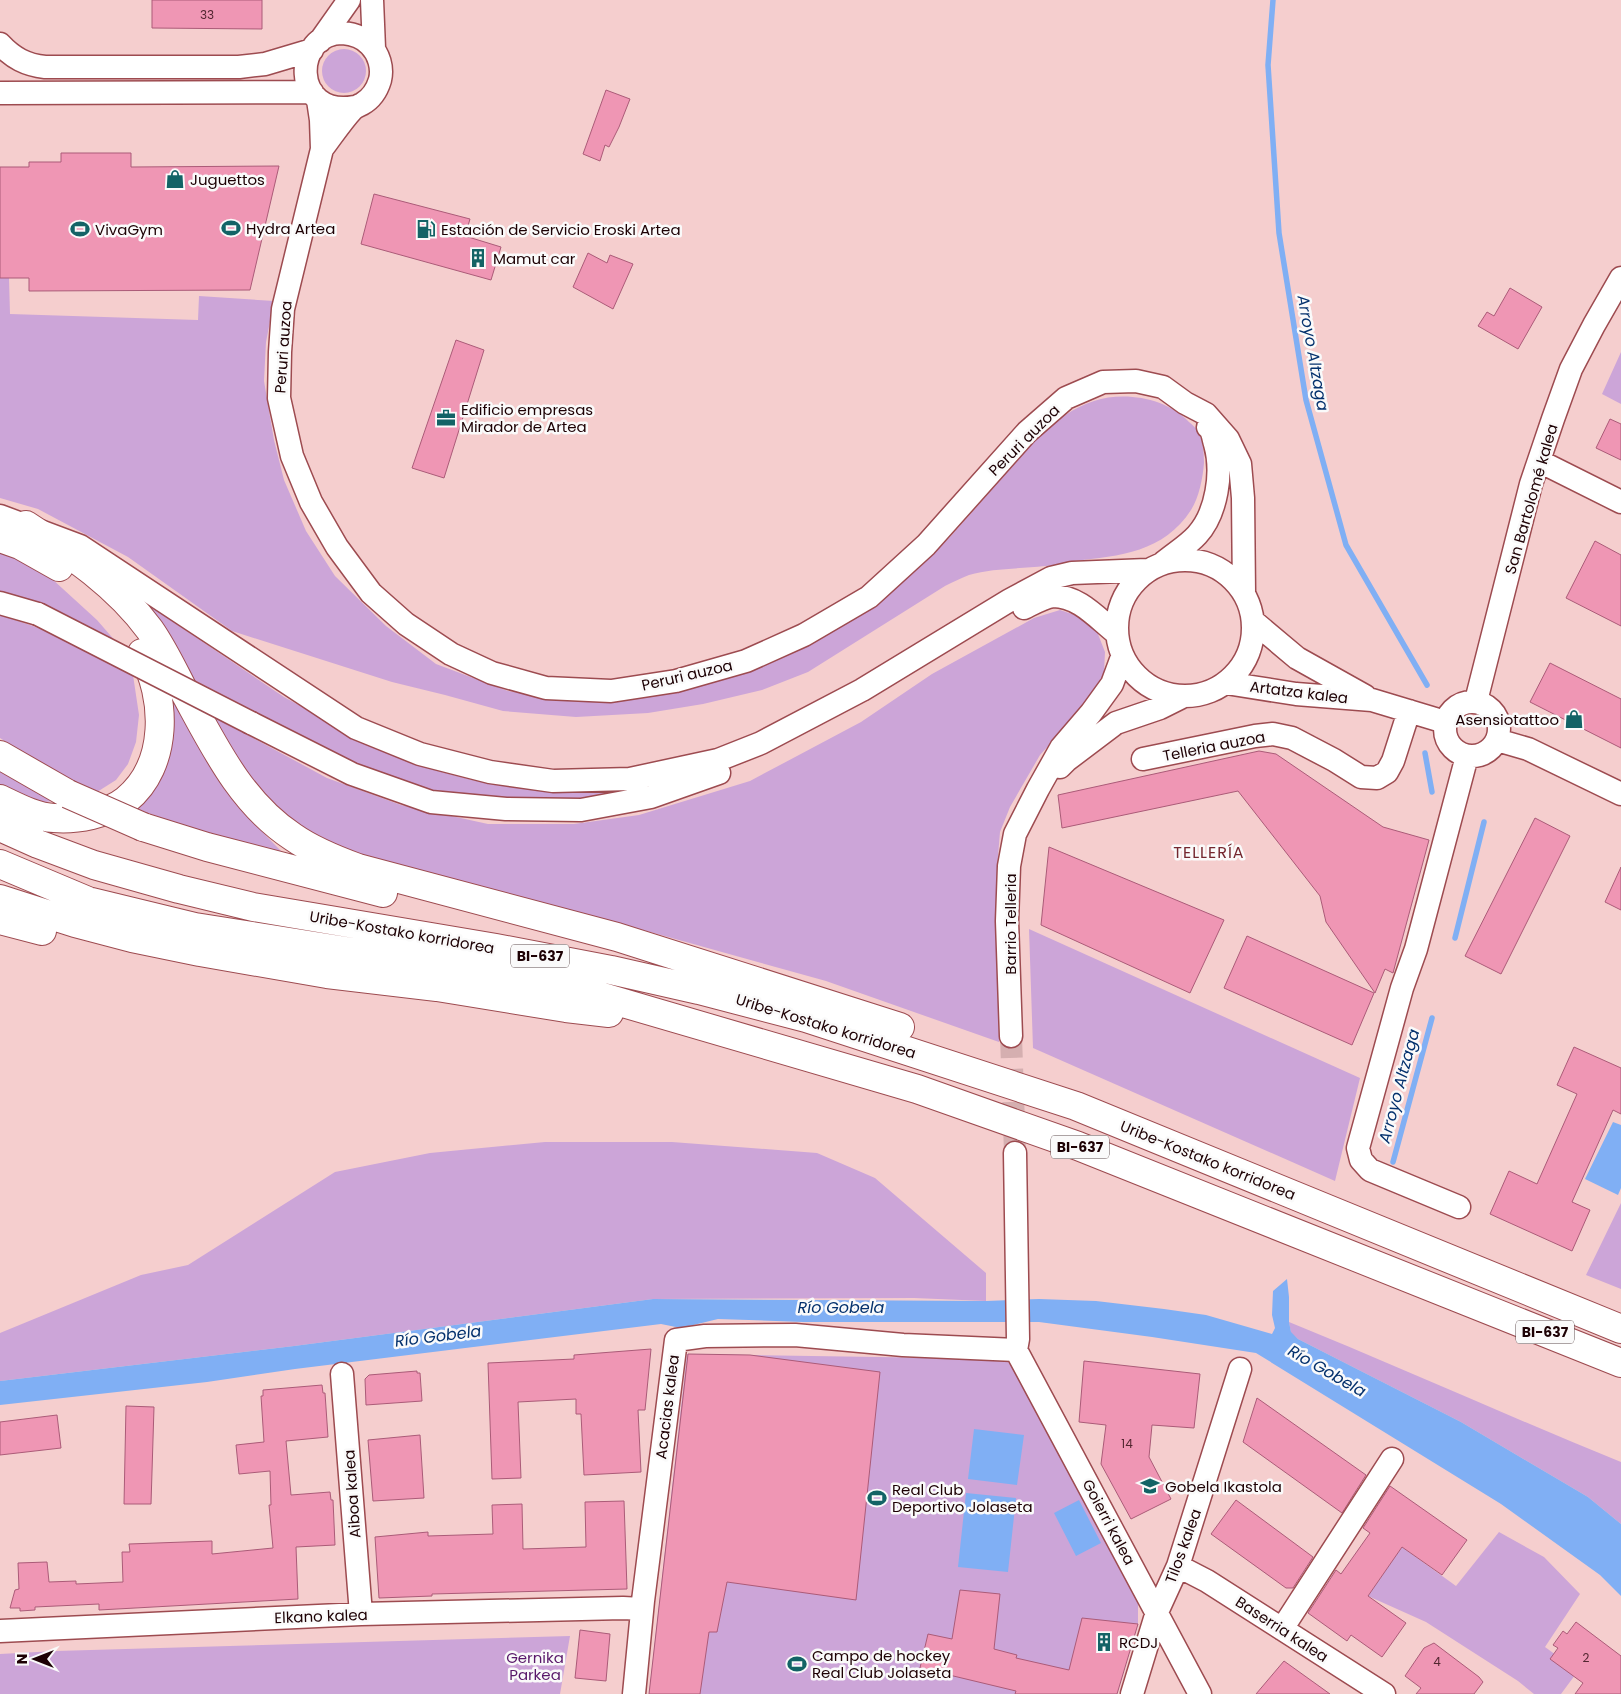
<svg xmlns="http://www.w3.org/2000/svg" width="1621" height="1694" viewBox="0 0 1621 1694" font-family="Poppins,sans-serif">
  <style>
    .green { fill: #cca5d8 }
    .water { fill: #80aff4 }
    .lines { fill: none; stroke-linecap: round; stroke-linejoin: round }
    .stream { stroke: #80aff4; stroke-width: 5.5 }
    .building { fill: #ef96b4; stroke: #ab5b78 }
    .minor-tunnel { stroke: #d5afb0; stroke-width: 22; stroke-dasharray: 22 11; stroke-linecap: butt }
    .minor-casing { stroke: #9d4b50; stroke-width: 25 }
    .highway-casing { stroke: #9d4b50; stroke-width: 30 }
    .minor { stroke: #fff; stroke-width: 22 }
    .highway { stroke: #fff; stroke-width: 28 }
    .minor-bridge-casing { stroke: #9d4b50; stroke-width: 25; stroke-linecap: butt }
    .highway-bridge-casing { stroke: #9d4b50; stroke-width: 30; stroke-linecap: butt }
    .minor-bridge { stroke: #fff; stroke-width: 22 }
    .highway-bridge { stroke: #fff; stroke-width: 28 }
    .labels { text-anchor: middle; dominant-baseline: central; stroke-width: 5; stroke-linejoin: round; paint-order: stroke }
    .number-label { font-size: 12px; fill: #522630 }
    .shield { fill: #fafafa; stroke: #5f4c4e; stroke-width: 1 }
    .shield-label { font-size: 14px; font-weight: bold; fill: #1d0104 }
    .poi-label { font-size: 15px; fill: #1d0104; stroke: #fafafa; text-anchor: start }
    .street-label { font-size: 15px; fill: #1d0104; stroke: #fafafa }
    .park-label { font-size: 15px; fill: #59186a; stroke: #fafafa }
    .water-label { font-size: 16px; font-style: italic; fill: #04316d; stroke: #fafafa }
    .neighbourhood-label { font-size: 16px; letter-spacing: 1px; fill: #74262e; stroke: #fafafa }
  </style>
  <rect width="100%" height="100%" fill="#f5cece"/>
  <!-- green -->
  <path class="green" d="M322 71a22 22 0 1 1 44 0a22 22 0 1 1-44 0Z
    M0 278H9L10 314 198 320 199 296 274 301 266 342 264 381 274 440 284 480 306 531 335 576 386 626 436 664 508 691 570 701 626 699 702 684 764 665 805 647 883 598 919 568 950 537 1042 433C1058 419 1073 408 1094 401 1125 391 1166 398 1189 422 1193 425 1197 429 1199 433 1203 442 1204 453 1204 463 1203 477 1199 498 1191 510 1164 552 1120 556 1074 561 1064 563 1055 566 1045 566 1020 569 993 568 969 575 961 578 953 582 945 586L808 672 762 690 703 704 648 713 576 717 503 711 445 695 392 682 232 631 128 557 38 509 0 498Z
    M1621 352V404L1602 394Z
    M0 550 51 578 97 620 117 643 0 593Z
    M147 604 284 697 362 740 438 771 472 780 539 789 639 788 575 803 435 795 345 762 266 721 187 676Z
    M1060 610 1078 616 1096 629 1105 652 1104 673 1099 684 1075 717 1040 755 1010 807 1000 832 997 868 999 1042 826 981 600 918 361 856 306 832 271 808 207 713 327 778 401 805 488 824H574L639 815 750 781 861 722 932 674 1034 618Z
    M0 615 33 626 67 640 133 675 139 715 136 742 128 764 116 780 97 792 60 777 0 738Z
    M171 695C204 749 234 806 281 851H274L200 832 129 806Z
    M0 766 62 800 45 802 0 790Z
    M1029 929 1360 1078 1335 1181 1033 1048Z
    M545 1142H672L817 1153 875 1178 986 1273V1301L914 1298 653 1299 294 1346 0 1381V1333L141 1275 188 1265 335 1172 430 1153Z
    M1621 1203V1289L1586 1275Z
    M1289 1322C1400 1367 1510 1417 1621 1462V1524L1588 1497 1461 1422 1298 1339 1291 1333Z
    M687 1354 1010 1359 1138 1602V1624L1117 1694H649Z
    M1499 1532 1544 1557 1580 1594 1545 1647 1578 1671 1561 1694H1534L1518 1681 1426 1622 1368 1596 1402 1547 1456 1586Z
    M570 1636 560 1694H0V1654L56 1651Z"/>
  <!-- water -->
  <path class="water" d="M1613 1122 1621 1125V1188L1618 1195 1585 1179Z
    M1287 1279 1289 1297V1322L1291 1332 1298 1339 1461 1422 1588 1497 1621 1524V1596L1600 1575 1501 1504 1256 1353 1152 1337 1039 1322H803L718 1319 681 1328 661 1324 295 1369 207 1382 0 1405V1381L294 1346 653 1299 986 1301 1039 1299 1096 1301 1164 1309 1206 1315 1272 1334 1275 1328 1272 1315 1273 1291Z
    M974 1429 1024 1435 1017 1485 968 1479Z
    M966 1493 1016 1498 1008 1572 958 1567Z
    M1079 1500 1101 1543 1076 1556 1054 1513Z"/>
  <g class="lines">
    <!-- stream -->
    <path class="stream" d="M1273 0 1268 65 1279 233 1306 400 1346 545 1427 685
      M1425 753 1432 792
      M1455 938 1484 822
      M1393 1162 1432 1018"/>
  </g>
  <!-- building -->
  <path class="building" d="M152 0H262V29L152 28Z
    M606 90 630 99 619 127 609 147 605 145 600 161 583 154Z
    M61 153H131V167L279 166 250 290 29 291V278H0V167H29V162H61Z
    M374 194 470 219 465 236 501 247 491 280 361 244Z
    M588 253 607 263 610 255 633 264 613 309 573 287Z
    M1510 288 1542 307 1518 349 1478 326 1487 312 1494 316Z
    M456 340 484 350 444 478 412 468Z
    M1610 419 1621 424V460L1596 448Z
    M1595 541 1621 555V626L1566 598Z
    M1550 663 1621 699V748L1530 702Z
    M1259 751 1276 754 1383 827 1429 840 1393 973 1385 969 1375 993 1326 922 1320 896 1238 791 1062 828 1058 795Z
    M1535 818 1570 836 1501 974 1465 956Z
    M1049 847 1224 920 1190 993 1041 925Z
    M1621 867V910L1605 902Z
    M1247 936 1374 993 1352 1045 1224 988Z
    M1574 1047 1621 1068V1114L1613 1110 1572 1202 1590 1210 1572 1251 1490 1214 1509 1171 1537 1184 1577 1094 1557 1085Z
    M651 1349 645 1410H638L641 1472 584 1475 581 1414H576V1399L518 1402 521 1478 492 1479 488 1363 574 1359V1355Z
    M688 1354 750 1355 880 1372 856 1600 727 1582 717 1632H709L700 1694H649Z
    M1084 1361 1200 1374 1194 1428 1152 1425 1149 1457 1171 1499 1131 1519 1101 1464 1106 1425 1079 1422Z
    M417 1371V1373H420L422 1401 366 1405 365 1379 369 1375Z
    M322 1385 323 1393H325L328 1437 286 1441 291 1495 330 1492 331 1500H333L335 1545 296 1547 298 1599 99 1610V1604L35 1607V1610L20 1611V1608H10L15 1590 19 1589 18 1563 47 1562 49 1582 76 1581V1584L123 1582 122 1552H130L129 1544 212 1541V1554L273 1548 269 1505H271L270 1471 239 1474 236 1445 264 1442 261 1396H263V1390Z
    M1257 1398 1366 1475 1342 1513 1243 1442Z
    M126 1406 154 1407 151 1504H124Z
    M57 1415 61 1448 0 1455V1422Z
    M420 1435 424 1498 373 1501 368 1440Z
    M1390 1486 1467 1540 1442 1575 1402 1547 1368 1596 1406 1623 1382 1657 1351 1635 1347 1641 1308 1613 1336 1570 1341 1574 1370 1533 1363 1528Z
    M1236 1500 1313 1557 1293 1588H1286L1211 1534Z
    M624 1501 627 1589 432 1594V1596L379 1598 375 1537 428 1532V1536L493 1534 492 1505 522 1504 523 1549 586 1547 585 1502Z
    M960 1590 1000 1594 994 1649 1017 1655 1016 1658 1069 1670 1082 1618 1138 1624 1117 1694H1015L1016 1691 920 1668 928 1634 952 1639Z
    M1576 1622 1621 1656V1694H1575L1583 1683 1550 1659 1558 1648 1553 1645 1563 1631 1567 1634Z
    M580 1630 610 1634 606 1681 575 1678Z
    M1434 1643 1479 1677 1483 1682 1474 1694H1416L1421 1688 1405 1676 1424 1648Z
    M1284 1661 1330 1694H1256Z"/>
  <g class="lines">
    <!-- minor-tunnel -->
    <path class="minor-tunnel" d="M1011 1036 1015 1153"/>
    <!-- minor casing -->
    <g class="minor-casing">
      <path id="minor" d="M372 0 374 48
        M320 41 349 0
        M0 44C13 58 26 65 45 67H239L265 64 312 50
        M0 93 312 92
        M318 100 321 120 322 149 283 309 280 352 279 398 292 456 311 502 337 547 371 593 406 624 451 654 492 673 546 688 611 691 676 681 746 661 804 635 869 597 926 545 1027 432 1066 398 1103 382 1136 381 1163 387 1185 403 1206 414 1228 439 1240 464 1243 498 1244 593
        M322 149C332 136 341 122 352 110 355 107 358 106 362 104 371 99 377 90 380 80 383 68 379 54 370 45 363 37 354 34 343 33 292 32 291 118 354 107
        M1539 461 1621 502
        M0 516 80 546 356 728 420 754 490 772 553 781 630 779 718 760 761 743 862 690 1010 600 1051 578 1072 573 1147 570
        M1117 628a68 68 0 1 1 136 0a68 68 0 1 1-136 0Z
        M1164 562C1175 553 1188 545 1197 535 1217 513 1223 472 1215 444 1213 438 1213 431 1208 427
        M0 603 38 614
        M1024 608C1032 604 1044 597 1053 596 1079 596 1097 618 1116 633
        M1253 621 1297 658 1365 696
        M1226 683 1296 694 1372 700 1445 722
        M1476 701 1531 484 1553 419 1571 369 1594 325 1621 278
        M1445 729a27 27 0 1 1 54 0a27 27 0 1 1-54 0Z
        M251 723 352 774 431 802 506 809 581 810 651 797 719 773
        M1497 740 1528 749 1621 794
        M1143 759 1255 736 1273 734 1292 738 1334 760 1361 777 1377 778 1387 772 1393 761 1409 711
        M1060 767 1067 760 1116 723 1160 708 1182 697
        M1011 1036 1007 921 1009 866 1015 834 1038 789 1061 748 1091 713 1112 684 1122 657
        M1015 1153 1018 1339 1016 1350
        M1459 1207 1370 1170 1361 1160 1358 1148 1402 988 1416 949 1467 756
        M1016 1350 1200 1694
        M342 1374 361 1614
        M1178 1566 1207 1581 1384 1694
        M1282 1629 1392 1459
        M0 1631 361 1614 623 1608 642 1609
        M634 1694 643 1601 676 1340 705 1336 795 1335 903 1345 1016 1350
        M1132 1694 1157 1612 1178 1566 1240 1369"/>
    </g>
    <!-- highway casing -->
    <g class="highway-casing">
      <path id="highway" d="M26 525C72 555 117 585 150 630 164 650 174 672 185 693 214 746 241 803 293 837 313 851 336 860 358 868L617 937 900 1027
        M0 538 20 545 59 567
        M0 755 68 794
        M0 799C17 807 35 817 54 818 75 820 109 814 126 800 169 765 167 697 142 653
        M0 827 38 844 94 865 179 889 253 907 496 948 611 970 699 990 806 1018 1076 1106 1621 1329
        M143 827 207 847 383 893
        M0 864 88 901 195 927 565 986 917 1089 1078 1146 1621 1363
        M0 899 75 923 132 938 200 952 327 974 437 987 566 1008 609 1013
        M0 920 42 931"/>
    </g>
    <!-- minor -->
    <use href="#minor" class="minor"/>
    <!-- highway -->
    <use href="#highway" class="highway"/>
    <!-- minor-bridge casing -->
    <g class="minor-bridge-casing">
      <path id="minor-bridge" d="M38 614 251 723"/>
    </g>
    <!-- highway-bridge casing -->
    <g class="highway-bridge-casing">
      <path id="highway-bridge" d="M68 794 143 827"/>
    </g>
    <!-- minor-bridge -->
    <use href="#minor-bridge" class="minor-bridge"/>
    <!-- highway-bridge -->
    <use href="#highway-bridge" class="highway-bridge"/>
  </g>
  <!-- icons -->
  <defs>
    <g id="shop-bare" transform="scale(1.5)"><path d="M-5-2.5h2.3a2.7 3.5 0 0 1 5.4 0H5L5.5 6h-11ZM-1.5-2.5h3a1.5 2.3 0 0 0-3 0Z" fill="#136366" stroke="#fafafa" stroke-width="2.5" paint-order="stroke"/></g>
    <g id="stadium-bare" transform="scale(1.5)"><path d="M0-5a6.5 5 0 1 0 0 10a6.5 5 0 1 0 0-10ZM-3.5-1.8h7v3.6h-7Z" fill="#136366" stroke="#fafafa" stroke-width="2.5" paint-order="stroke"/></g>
    <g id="fuel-bare" transform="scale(1.5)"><path d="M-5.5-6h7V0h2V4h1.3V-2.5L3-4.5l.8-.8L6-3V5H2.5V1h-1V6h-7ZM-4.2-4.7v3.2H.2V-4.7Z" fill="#136366" stroke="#fafafa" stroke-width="2.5" paint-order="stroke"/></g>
    <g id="building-bare" transform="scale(1.5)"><path d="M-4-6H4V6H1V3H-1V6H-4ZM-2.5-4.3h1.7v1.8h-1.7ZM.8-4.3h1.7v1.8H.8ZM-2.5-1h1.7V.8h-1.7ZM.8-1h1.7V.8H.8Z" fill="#136366" stroke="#fafafa" stroke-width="2.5" paint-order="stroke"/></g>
    <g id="office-bare" transform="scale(1.5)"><path d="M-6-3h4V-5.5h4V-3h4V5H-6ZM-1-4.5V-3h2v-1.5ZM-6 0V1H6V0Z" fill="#136366" stroke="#fafafa" stroke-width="2.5" paint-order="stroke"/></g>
    <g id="school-bare" transform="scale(1.5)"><path d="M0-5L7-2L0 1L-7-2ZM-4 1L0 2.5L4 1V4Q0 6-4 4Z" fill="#136366" stroke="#fafafa" stroke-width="2.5" paint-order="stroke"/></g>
  </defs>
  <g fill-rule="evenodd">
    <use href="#shop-bare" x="175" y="179"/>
    <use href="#stadium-bare" x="231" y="228"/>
    <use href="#stadium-bare" x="80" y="229"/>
    <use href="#fuel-bare" x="426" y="229"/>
    <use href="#building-bare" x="478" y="258"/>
    <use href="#office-bare" x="446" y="418"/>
    <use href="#shop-bare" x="1574" y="719"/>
    <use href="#school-bare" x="1150" y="1486"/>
    <use href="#stadium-bare" x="877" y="1498"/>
    <use href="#building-bare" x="1104" y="1642"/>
    <use href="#stadium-bare" x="797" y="1664"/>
  </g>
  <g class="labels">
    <!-- number labels -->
    <g class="number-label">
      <text x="207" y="14">33</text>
      <text x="1127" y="1443">14</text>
      <text x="1586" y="1657">2</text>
      <text x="1437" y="1661">4</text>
    </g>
    <!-- shield labels -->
    <g class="shield">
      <rect x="511" y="944.5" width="58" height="23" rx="4"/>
      <rect x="1051" y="1135.5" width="58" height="23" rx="4"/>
      <rect x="1516" y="1320.5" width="58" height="23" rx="4"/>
    </g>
    <g class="shield-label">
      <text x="540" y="956">BI-637</text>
      <text x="1080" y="1147">BI-637</text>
      <text x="1545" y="1332">BI-637</text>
    </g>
    <!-- poi labels -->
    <g class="poi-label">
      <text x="190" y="179">Juguettos</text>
      <text x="246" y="228">Hydra Artea</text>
      <text x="95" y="229">VivaGym</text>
      <text x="441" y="229">Estación de Servicio Eroski Artea</text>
      <text x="493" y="258">Mamut car</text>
      <text x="461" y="409">Edificio empresas<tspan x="461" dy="17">Mirador de Artea</tspan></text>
      <text x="1559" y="719" text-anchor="end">Asensiotattoo</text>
      <text x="1165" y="1486">Gobela Ikastola</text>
      <text x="892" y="1489">Real Club<tspan x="892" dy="17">Deportivo Jolaseta</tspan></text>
      <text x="1119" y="1642">RCDJ</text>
      <text x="812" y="1655">Campo de hockey<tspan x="812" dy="17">Real Club Jolaseta</tspan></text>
    </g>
    <!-- street labels -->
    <g class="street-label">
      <text transform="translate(283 347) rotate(-86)">Peruri auzoa</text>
      <text transform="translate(1024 440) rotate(-45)">Peruri auzoa</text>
      <text transform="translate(1531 499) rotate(-74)">San Bartolomé kalea</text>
      <text transform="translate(687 675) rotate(-13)">Peruri auzoa</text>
      <text transform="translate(1299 692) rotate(7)">Artatza kalea</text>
      <text transform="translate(1214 746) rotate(-11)">Telleria auzoa</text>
      <text transform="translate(1010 924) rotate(-90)">Barrio Telleria</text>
      <text transform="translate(402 932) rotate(10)">Uribe-Kostako korridorea</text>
      <text transform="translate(826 1026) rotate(17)">Uribe-Kostako korridorea</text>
      <text transform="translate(1208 1160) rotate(22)">Uribe-Kostako korridorea</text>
      <text transform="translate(667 1407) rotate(-83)">Acacias kalea</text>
      <text transform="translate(352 1494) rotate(-94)">Aiboa kalea</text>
      <text transform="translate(1109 1522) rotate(62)">Goierri kalea</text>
      <text transform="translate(1183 1546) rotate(-70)">Tilos kalea</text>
      <text transform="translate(321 1616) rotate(-2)">Elkano kalea</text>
      <text transform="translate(1282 1629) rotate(33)">Baserria kalea</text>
    </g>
    <!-- park labels -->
    <g class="park-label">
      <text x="535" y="1657">Gernika<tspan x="535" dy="17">Parkea</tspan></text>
    </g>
    <!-- water labels -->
    <g class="water-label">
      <text transform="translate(1313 353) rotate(80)">Arroyo Altzaga</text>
      <text transform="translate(1399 1086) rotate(-75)">Arroyo Altzaga</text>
      <text x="841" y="1307">Río Gobela</text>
      <text transform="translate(438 1336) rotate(-7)">Río Gobela</text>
      <text transform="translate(1327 1371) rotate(30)">Río Gobela</text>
    </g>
    <!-- neighbourhood labels -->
    <g class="neighbourhood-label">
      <text x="1209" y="852">TELLERÍA</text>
    </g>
  </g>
  <!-- north arrow -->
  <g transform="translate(35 1659) rotate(270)" stroke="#fafafa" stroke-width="4" paint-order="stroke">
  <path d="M0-4L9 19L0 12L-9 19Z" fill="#1d0104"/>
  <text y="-8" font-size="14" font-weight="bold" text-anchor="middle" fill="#1d0104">N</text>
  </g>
</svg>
